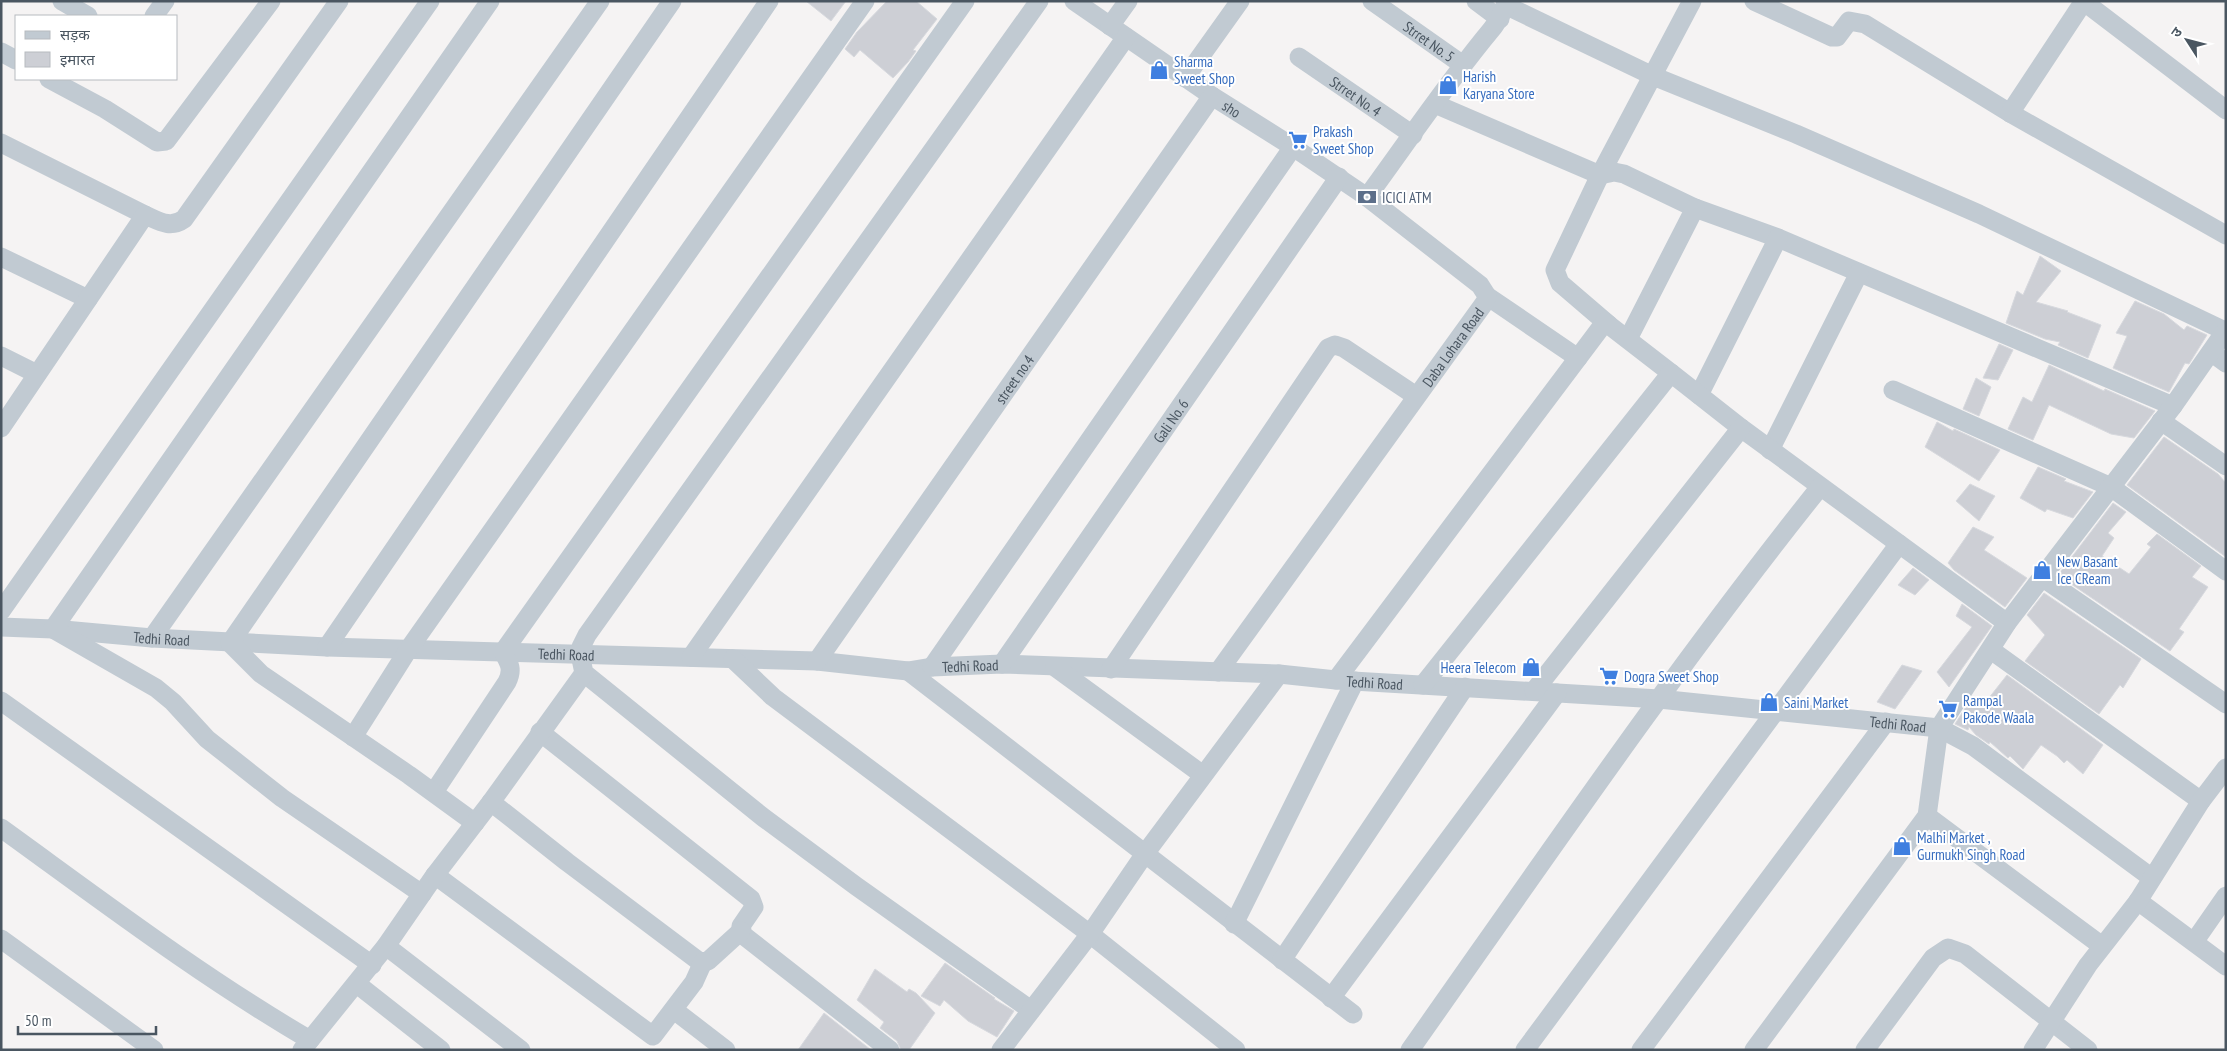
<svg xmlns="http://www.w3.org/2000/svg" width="2227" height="1051" viewBox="0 0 2227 1051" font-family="'PT Sans Narrow','Noto Sans Devanagari',sans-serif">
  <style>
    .building { fill: #cdcfd5; stroke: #d7d9de }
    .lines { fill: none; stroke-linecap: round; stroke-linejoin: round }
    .minor { stroke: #c1cad2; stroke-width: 19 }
    .labels { text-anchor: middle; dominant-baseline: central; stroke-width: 4; stroke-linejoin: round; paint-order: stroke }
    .street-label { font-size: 15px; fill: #4a5661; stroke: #fff }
    .shop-label { font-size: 15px; fill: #366cbe; stroke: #fff; text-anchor: start }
    .service-label { font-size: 15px; fill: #4e5e75; stroke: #fff; text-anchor: start }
  </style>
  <rect width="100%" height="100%" fill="#f5f3f3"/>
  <!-- building -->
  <path class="building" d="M806 1H846L831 21Z
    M887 1H916L937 19 913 50 916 51 908 62 893 78 860 50 854 57 845 49 857 32Z
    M2040 256 2061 271 2036 302 2068 311 2067 312 2101 325 2088 358 2058 345 2060 342 2045 339 2006 323 2017 291 2023 295Z
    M2135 301 2164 314 2184 330 2187 326 2207 335 2189 364 2185 363 2169 392 2113 368 2127 336 2116 333Z
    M1999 344 2013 350 1998 380 1983 378Z
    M2049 365 2104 391 2105 389 2155 411 2134 438 2111 434 2049 405 2033 440 2008 429 2023 397 2032 402Z
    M1976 378 1991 387 1979 416 1963 409Z
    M1937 422 1953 431 1954 429 2000 450 1979 481 1925 447Z
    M2164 437 2218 474 2226 483V557L2127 485Z
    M2038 467 2066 479 2064 481 2093 492 2073 518 2047 509 2045 512 2020 498Z
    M1970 484 1995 496 1979 521 1956 501Z
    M2113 503 2126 512 2108 533 2114 538 2102 556 2129 574 2151 547 2147 544 2157 534 2201 566 2192 577 2208 587 2179 629 2184 632 2170 651 2058 575Z
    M1973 527 1994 537 1984 550 2027 578 2005 607 1954 570 1948 563Z
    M1913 568 1929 580 1915 595 1898 585Z
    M2044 593 2141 659 2123 688 2120 685 2099 714 2025 661 2045 635 2027 615Z
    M1962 604 1992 626 1949 687 1937 672 1972 627 1956 616Z
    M1902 665 1922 671 1895 709 1877 702Z
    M2007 675 2103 745 2083 774 2067 760 2064 763 2057 756 2041 745 2023 769 2010 756 2008 758 1990 742 1989 744 1976 735 1969 727 1968 730 1955 724 1971 699 1981 708Z
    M945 963 995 998 994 999 1014 1011 997 1037 968 1021 944 1000 940 1006 921 996Z
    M875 969 907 992 909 989 916 993 935 1013 909 1050H901L897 1041 880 1028 884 1022 857 1000Z
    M824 1013 866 1046 871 1050H798Z"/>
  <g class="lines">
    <!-- minor -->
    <g class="minor">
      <path d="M62 1 88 16"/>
      <path id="s1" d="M1074 1 1212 96 1293 147 1367 197"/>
      <path id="s2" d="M1372 1 1463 65"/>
      <path d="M1476 1 1500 19"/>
      <path d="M1754 1 1832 37H1837L1849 21 1865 24 2010 113 2226 235"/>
      <path d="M2083 1 2226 110"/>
      <path d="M1505 5 1653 76 1796 134 1979 214 2225 331"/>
      <path d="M154 16 165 1"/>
      <path d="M1110 26 1128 1"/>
      <path d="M1 52 16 60"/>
      <path id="s3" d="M1299 57 1413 135"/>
      <path d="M1185 78 1240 1"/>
      <path d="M49 79 105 109 157 142 166 141 271 1"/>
      <path d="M1435 104 1600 175 1614 172 1624 174 1695 208 1778 238 2173 406"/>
      <path d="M2010 113 2084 1"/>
      <path d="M1 143 145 215"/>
      <path d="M1 257 88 299"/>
      <path d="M1487 296 1578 358"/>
      <path d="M1609 325 1560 283 1555 270 1600 175 1692 1"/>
      <path d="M1628 339 1695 208"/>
      <path d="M2211 352 2226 363"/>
      <path d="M1 356 37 374"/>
      <path d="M1893 390 2111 487 2226 571"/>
      <path d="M1699 395 1778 238"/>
      <path d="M2161 421 2226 466"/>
      <path d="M1 428 145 215C159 221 170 229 184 219L339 1"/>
      <path d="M1770 450 1859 273"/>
      <path d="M2043 578 2226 704"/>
      <path d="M1 611 430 1"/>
      <path id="s4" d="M1 627 53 629 152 638 327 647 817 661 908 671 932 667 1002 664 1279 674 1336 680 1659 699 1939 728 1973 746 2152 878"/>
      <path d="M152 638 600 1"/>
      <path d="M327 647 769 1"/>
      <path d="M1991 650 2201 801"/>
      <path d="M691 657 1126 37"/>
      <path d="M733 659 773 697 1090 934 1236 1050"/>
      <path id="s5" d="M817 661 1212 96"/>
      <path id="s6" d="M1002 664 1339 177"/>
      <path d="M932 667 1293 147"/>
      <path d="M1055 667 1203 775"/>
      <path d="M1111 669 1328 348 1335 345 1344 348 1416 396"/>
      <path d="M908 671 1353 1014"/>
      <path id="s7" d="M1218 672 1485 302 1487 296 1480 285 1367 197C1408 141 1447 83 1491 30 1499 21 1503 8 1510 1"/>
      <path d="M1336 680 1605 322 1671 373"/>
      <path d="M1423 685 1671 373 1741 428 2007 623"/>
      <path d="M1534 691 1741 428"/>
      <path d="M1 701 372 965"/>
      <path d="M540 732 751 899 754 907 741 926 743 935 890 1050"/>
      <path d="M353 737 408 650 865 1"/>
      <path d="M434 792 507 682C513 670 510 664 503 652L965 1"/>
      <path d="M491 802 567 862 700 962 708 961 741 931"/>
      <path d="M1927 816 2102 946"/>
      <path d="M475 823 409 775 261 674 230 643 672 1"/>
      <path d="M1 828C102 901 202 977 310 1040"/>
      <path d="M435 875 653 1036 694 982 703 962"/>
      <path d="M422 894 282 798 207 739 173 702 156 688 53 629 490 1"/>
      <path d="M2138 901 2226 966"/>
      <path d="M1234 924 1355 681"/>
      <path d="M1 939 154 1050"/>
      <path d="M2194 942 2226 896"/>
      <path d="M386 946 521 1050"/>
      <path d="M1282 960 1465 687"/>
      <path d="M357 984 441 1050"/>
      <path d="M1331 998 1557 693"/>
      <path d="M674 1010 726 1050"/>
      <path d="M1031 1010 856 886 764 818 584 673 580 654 581 647 587 635 1039 1"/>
      <path d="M302 1050 386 946 435 875 491 802 584 673"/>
      <path d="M1001 1050 1090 934 1144 855 1279 674"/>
      <path d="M1410 1050C1544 860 1675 668 1820 487"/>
      <path d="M1525 1050 1899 544"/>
      <path d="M1641 1050 1886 722"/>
      <path d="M1754 1050 1927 816 1939 728 2007 623 2173 406 2226 330"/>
      <path d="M1865 1050 1933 958 1948 948 1965 954 2088 1050"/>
      <path d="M2033 1050 2088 965 2138 901 2201 801 2226 768"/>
    </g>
  </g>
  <!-- icons -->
  <defs>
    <g id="shop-bare" transform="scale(1.5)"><path d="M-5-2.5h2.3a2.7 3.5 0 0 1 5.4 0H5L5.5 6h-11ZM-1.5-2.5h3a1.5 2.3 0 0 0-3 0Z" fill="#3f7fe0" stroke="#fff" stroke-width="2.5" paint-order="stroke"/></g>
    <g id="supermarket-bare" transform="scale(1.5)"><path d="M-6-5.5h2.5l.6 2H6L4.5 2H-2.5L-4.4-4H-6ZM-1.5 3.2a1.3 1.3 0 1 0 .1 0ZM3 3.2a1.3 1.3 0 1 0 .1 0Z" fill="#3f7fe0" stroke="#fff" stroke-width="2.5" paint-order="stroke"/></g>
    <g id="bank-bare" transform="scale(1.5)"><path d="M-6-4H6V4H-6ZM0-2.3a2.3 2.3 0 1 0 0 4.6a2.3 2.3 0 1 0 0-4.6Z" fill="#5c6f8a" stroke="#fff" stroke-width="2.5" paint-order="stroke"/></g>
  </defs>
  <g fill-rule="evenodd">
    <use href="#shop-bare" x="1159" y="70"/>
    <use href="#shop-bare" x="1448" y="85"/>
    <use href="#supermarket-bare" x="1298" y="140"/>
    <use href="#bank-bare" x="1367" y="197"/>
    <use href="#shop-bare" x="2042" y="570"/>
    <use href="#shop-bare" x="1531" y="667"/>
    <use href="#supermarket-bare" x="1609" y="676"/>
    <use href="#shop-bare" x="1769" y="702"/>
    <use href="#supermarket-bare" x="1948" y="709"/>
    <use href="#shop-bare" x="1902" y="846"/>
  </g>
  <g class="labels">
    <!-- street labels -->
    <g class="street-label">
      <text stroke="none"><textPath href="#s2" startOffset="70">Strret No. 5</textPath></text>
      <text stroke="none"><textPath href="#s3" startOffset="69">Strret No. 4</textPath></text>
      <text stroke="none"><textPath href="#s1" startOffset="191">sho</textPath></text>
      <text stroke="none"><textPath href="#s7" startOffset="401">Daba Lohara Road</textPath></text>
      <text stroke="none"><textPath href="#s5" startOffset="344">street no.4</textPath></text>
      <text stroke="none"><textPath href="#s6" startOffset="296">Gali No. 6</textPath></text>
      <text stroke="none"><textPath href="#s4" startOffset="161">Tedhi Road</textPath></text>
      <text stroke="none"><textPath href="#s4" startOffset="566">Tedhi Road</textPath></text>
      <text stroke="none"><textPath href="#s4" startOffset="971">Tedhi Road</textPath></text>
      <text stroke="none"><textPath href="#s4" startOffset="1376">Tedhi Road</textPath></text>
      <text stroke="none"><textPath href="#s4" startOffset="1901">Tedhi Road</textPath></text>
    </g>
    <!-- shop labels -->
    <g class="shop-label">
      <text x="1174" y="61">Sharma<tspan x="1174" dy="17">Sweet Shop</tspan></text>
      <text x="1463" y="76">Harish<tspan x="1463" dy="17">Karyana Store</tspan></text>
      <text x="1313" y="131">Prakash<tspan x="1313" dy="17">Sweet Shop</tspan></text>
      <text x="2057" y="561">New Basant<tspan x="2057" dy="17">Ice CReam</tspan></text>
      <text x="1516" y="667" text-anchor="end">Heera Telecom</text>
      <text x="1624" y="676">Dogra Sweet Shop</text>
      <text x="1963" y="700">Rampal<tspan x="1963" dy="17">Pakode Waala</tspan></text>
      <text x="1784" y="702">Saini Market</text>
      <text x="1917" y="837">Malhi Market ,<tspan x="1917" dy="17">Gurmukh Singh Road</tspan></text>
    </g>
    <!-- service labels -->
    <g class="service-label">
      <text x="1382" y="197">ICICI ATM</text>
    </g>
  </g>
  <!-- border -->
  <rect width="2227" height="1051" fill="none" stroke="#4a5661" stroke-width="5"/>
  <!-- legend -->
  <rect x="15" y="15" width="162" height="65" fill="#ffffff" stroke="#b7bbc0"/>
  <rect x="25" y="31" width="25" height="8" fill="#c1cad2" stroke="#b7bbc0"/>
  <text x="60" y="40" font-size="15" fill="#4a5661">सड़क</text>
  <rect x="25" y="52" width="25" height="15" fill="#cdcfd5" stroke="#b7bbc0"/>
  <text x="60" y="65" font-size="15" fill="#4a5661">इमारत</text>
  <!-- north arrow -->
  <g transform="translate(2187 40) rotate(306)" stroke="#ffffff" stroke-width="4" paint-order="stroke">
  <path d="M0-4L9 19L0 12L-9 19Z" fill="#4a5661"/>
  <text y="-8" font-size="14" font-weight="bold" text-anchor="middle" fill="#4a5661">उ</text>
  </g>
  <!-- scale -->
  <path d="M18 1026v8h138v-8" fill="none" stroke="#4a5661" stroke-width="2.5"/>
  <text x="25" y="1026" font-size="15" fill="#4a5661" stroke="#ffffff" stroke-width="4" paint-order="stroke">50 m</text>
</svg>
